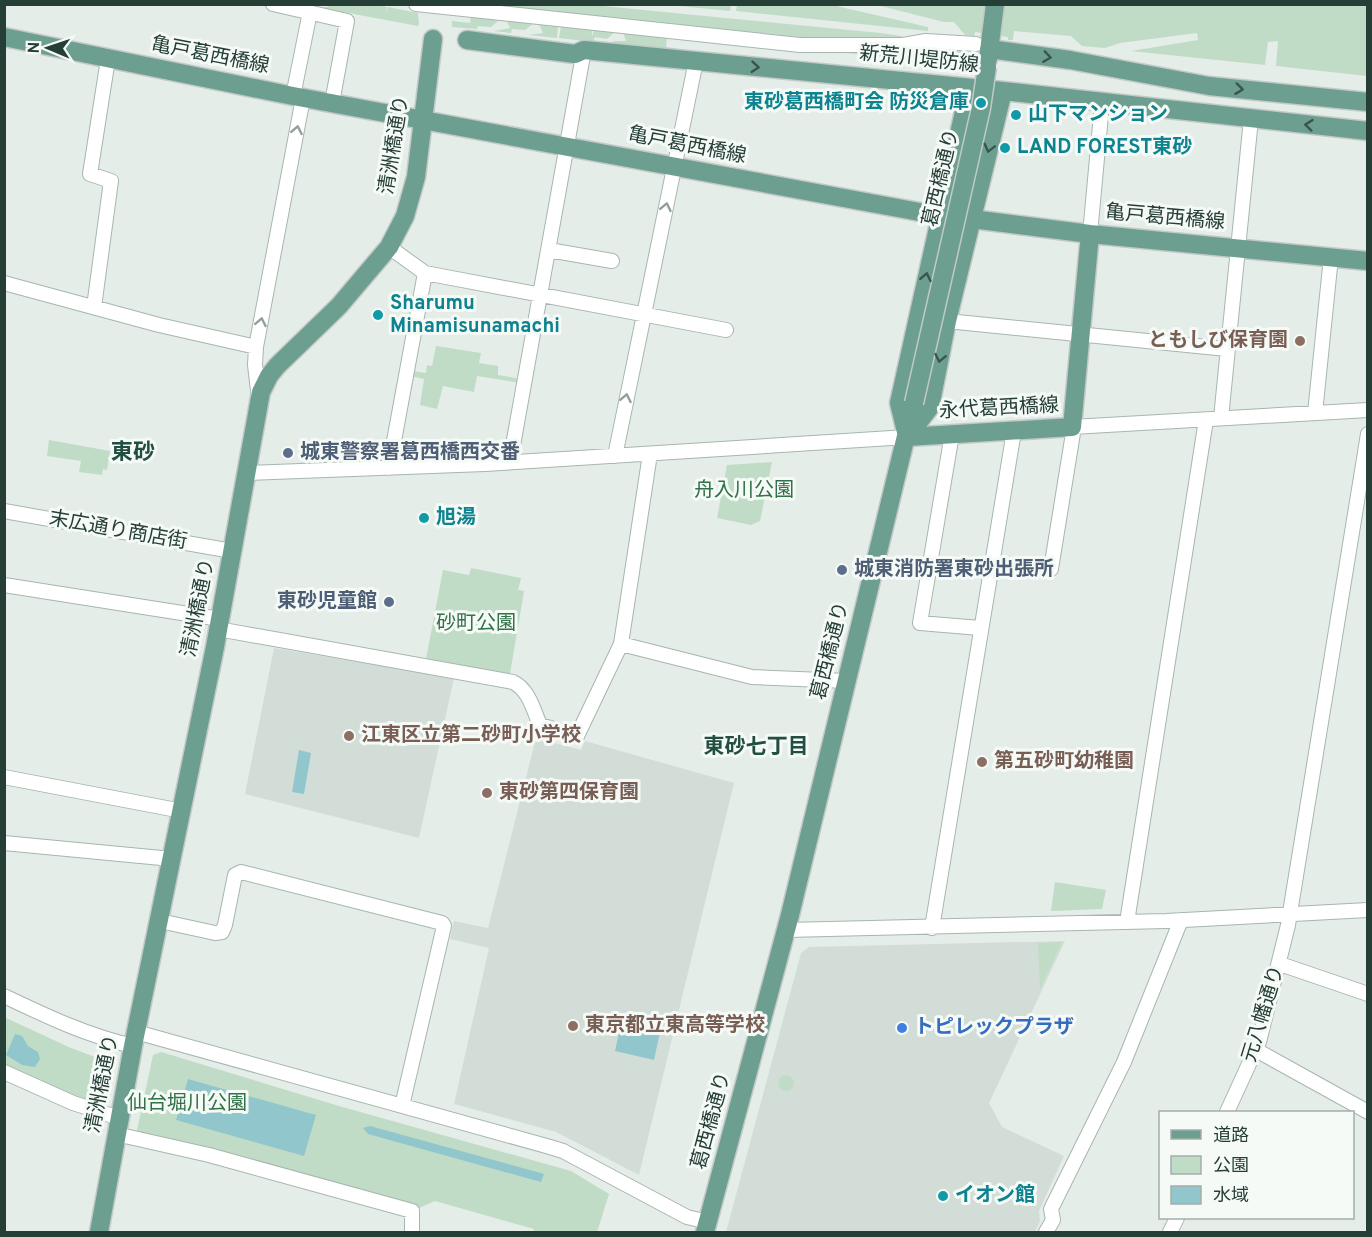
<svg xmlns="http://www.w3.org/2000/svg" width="1372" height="1237" viewBox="0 0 1372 1237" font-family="Overpass,'Noto Sans JP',sans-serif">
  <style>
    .built { fill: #d3ddd8 }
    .green { fill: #c0dcc6 }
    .water { fill: #92c6cd }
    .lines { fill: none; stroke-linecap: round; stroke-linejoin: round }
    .minor-casing { stroke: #a8b5b0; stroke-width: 16 }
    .major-casing { stroke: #c2c9c7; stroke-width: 21 }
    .minor { stroke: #fff; stroke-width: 14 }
    .major { stroke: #6d9f90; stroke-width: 18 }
    .major-bridge-casing { stroke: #c2c9c7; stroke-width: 21; stroke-linecap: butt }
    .major-bridge { stroke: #6d9f90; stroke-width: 18 }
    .oneway { stroke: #37564c }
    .oneway2 { stroke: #929e9a }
    .culture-dot { fill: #0f9aa8; stroke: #f5faf7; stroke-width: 2 }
    .education-dot { fill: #8d6e63; stroke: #f5faf7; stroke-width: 2 }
    .service-dot { fill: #5c6f8a; stroke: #f5faf7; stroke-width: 2 }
    .shop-dot { fill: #3f7fe0; stroke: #f5faf7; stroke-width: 2 }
    .labels { text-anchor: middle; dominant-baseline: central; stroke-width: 6; stroke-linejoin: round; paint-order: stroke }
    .street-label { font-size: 20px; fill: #253e36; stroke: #f5faf7 }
    .culture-label { font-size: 20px; font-weight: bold; fill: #0d838f; stroke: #f5faf7; text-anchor: start }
    .education-label { font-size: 20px; font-weight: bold; fill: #785e54; stroke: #f5faf7; text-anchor: start }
    .service-label { font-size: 20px; font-weight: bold; fill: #4e5e75; stroke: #f5faf7; text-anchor: start }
    .park-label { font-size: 20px; fill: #327248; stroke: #f5faf7 }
    .shop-label { font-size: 20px; font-weight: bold; fill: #366cbe; stroke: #f5faf7; text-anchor: start }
    .neighbourhood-label { font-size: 21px; font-weight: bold; fill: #224f42; stroke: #f5faf7 }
    .quarter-label { font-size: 22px; font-weight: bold; fill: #224f42; stroke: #f5faf7 }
  </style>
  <rect width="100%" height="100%" fill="#e5ede9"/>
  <!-- built -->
  <path class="built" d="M274 648 454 678 419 838 245 794Z
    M536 738 581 750 585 741 734 783 639 1175 556 1132 454 1104 489 948 450 939 454 921 488 928Z
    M1065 941 989 1103 1002 1127 1064 1156 1039 1211 1040 1221 1035 1232H726L801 953 809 947Z"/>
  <!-- green -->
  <path class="green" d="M737 4 832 5 928 27V31L736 11Z
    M333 5H350V7L351 5H377L387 7 386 14 388 7 418 13 419 24 418 26 322 8Z
    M487 5H593L880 33 902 36V39L839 41Z
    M669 5 730 4 731 5 730 11Z
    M877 5H1367V76L1276 66 1278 41 1268 42 1265 65 1131 51 1198 40 1197 33 1120 43 1105 48 1082 46 1071 36 1014 31 1013 40H1008V37L975 32 974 36 965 35 954 22H944Z
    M471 17 500 19 491 27 478 26 477 29 452 27V21L470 23Z
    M506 20 534 23 525 30 512 29 511 33 494 31 510 28Z
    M539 24 558 26 557 38 528 35 543 33Z
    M561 26 592 29V37L594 29 616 31 607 39 595 37 593 42 559 38Z
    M623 32 667 37 666 47 697 53 611 44 614 41H626Z
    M963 50 964 55 971 56 973 59 972 70 934 60 846 53Z
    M436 346 481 353 479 363 498 366V375L521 379 520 383 477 376 474 392 443 386 437 409 420 405 424 379 411 376 412 371 426 373 427 365 432 366Z
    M49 440 110 451 107 470 103 469 102 475 79 472 81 461 47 456Z
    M772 462 760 521 751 525 717 518 727 465Z
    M471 568 521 578 518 590 524 591 510 674 426 659 443 570 469 575Z
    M1055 882 1106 890 1102 909 1051 911Z
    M1062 942 1040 989 1038 943Z
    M4 1017 71 1048 106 1061 99 1105 5 1067Z
    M161 1052 339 1106 571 1171 609 1194 597 1232H533L534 1229 435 1201 419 1208 136 1135 153 1055Z
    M778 1083a8 8 0 1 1 16 0a8 8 0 1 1-16 0Z"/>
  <!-- water -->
  <path class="water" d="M299 750 311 753 304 794 292 792Z
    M621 1023 660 1032 654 1060 615 1051Z
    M15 1034 22 1036 28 1046 38 1052 40 1059 35 1067 22 1065 6 1055Z
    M188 1079 316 1115 304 1156 176 1120Z
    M370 1126 544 1174 541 1182 368 1134 363 1128Z"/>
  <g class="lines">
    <!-- minor casing -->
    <g class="minor-casing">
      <path id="minor" d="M273 4 347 21 332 103
        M416 4 800 45H903L926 41 976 44
        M293 96 310 12
        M1090 234 1102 104
        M389 247 425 273 726 330
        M549 250 612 261
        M4 283 159 325 256 347
        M94 307 111 181 90 174 108 59
        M947 321 1227 349
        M259 399 255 365 256 347 303 98
        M1315 413 1331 257
        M1221 418 1251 119
        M1072 427 1368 410
        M952 434 920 623 980 628
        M615 456 696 61
        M510 462 584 50
        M389 468 425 273
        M247 473 485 464 907 437
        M4 511 232 551
        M1051 569 1074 427
        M4 585 220 619
        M218 629 513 682C529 690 533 709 540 725L577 736 621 644 650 454
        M621 644 752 677 847 681
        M4 777 182 811
        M4 843 172 859
        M160 921 215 933 222 932 225 925 235 875 241 872 442 923 444 926 402 1106
        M1127 922 1206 420
        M932 928 1014 431
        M786 930 1166 921 1368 910
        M1280 964 1368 994
        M4 996C46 1016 88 1036 133 1046
        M136 1032 550 1147 563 1151 687 1217 708 1222
        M1256 1050 1368 1112
        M4 1072 73 1103 119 1118
        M1227 1112 1259 1042 1288 925 1368 434
        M116 1134 209 1155 412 1211V1232
        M1046 1232 1053 1220 1051 1209 1124 1062 1181 920
        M1170 1232 1177 1218"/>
    </g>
    <!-- major casing -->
    <g class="major-casing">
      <path id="major" d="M4 37 293 96 925 213 1090 234 1368 261
        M467 40 575 54 584 50 1003 91 1368 131
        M989 49 1070 60 1209 86 1368 102
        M988 59 995 4
        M906 432 899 403 969 89
        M911 432 930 407 947 321 1003 91
        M907 437 1072 427 1090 234
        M99 1232 133 1046 215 647 261 392 269 376 277 366 339 306 389 247 405 216 416 177 433 39
        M705 1232 790 915 914 403"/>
    </g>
    <!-- minor -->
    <use href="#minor" class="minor"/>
    <!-- major -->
    <use href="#major" class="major"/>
    <!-- major-bridge casing -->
    <g class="major-bridge-casing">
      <path id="major-bridge" d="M914 403 981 108 987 67"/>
    </g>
    <!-- major-bridge -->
    <use href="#major-bridge" class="major-bridge"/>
  </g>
  <!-- one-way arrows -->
  <defs><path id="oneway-chevron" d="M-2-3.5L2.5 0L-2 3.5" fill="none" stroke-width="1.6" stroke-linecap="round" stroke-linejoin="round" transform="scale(1.5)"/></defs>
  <g class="oneway">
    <use href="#oneway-chevron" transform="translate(1047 57) rotate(8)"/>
    <use href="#oneway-chevron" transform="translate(755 67) rotate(5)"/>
    <use href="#oneway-chevron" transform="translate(1239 89) rotate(7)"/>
    <use href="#oneway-chevron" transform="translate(1309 125) rotate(-174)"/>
    <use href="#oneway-chevron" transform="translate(989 148) rotate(104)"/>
    <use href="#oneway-chevron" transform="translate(926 277) rotate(-78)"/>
    <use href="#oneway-chevron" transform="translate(940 358) rotate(102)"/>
  </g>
  <g class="oneway2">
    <use href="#oneway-chevron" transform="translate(297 130) rotate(-79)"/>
    <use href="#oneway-chevron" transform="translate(666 207) rotate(-78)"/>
    <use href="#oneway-chevron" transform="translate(261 322) rotate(-79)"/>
    <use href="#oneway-chevron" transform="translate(626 398) rotate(-79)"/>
  </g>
  <!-- markers -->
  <g class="culture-dot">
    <circle cx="981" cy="103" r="6"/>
    <circle cx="1016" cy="115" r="6"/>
    <circle cx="1005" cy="148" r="6"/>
    <circle cx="378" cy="315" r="6"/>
    <circle cx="424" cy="518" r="6"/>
    <circle cx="943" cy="1196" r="6"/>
  </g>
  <g class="education-dot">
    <circle cx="1300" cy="341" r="6"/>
    <circle cx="349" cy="736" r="6"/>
    <circle cx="982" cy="762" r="6"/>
    <circle cx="487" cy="793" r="6"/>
    <circle cx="573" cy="1026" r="6"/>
  </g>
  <g class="service-dot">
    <circle cx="288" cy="453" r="6"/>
    <circle cx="842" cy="570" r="6"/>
    <circle cx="389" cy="602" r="6"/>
  </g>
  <circle class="shop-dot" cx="902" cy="1028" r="6"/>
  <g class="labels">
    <!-- street labels -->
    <g class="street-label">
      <text transform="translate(210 56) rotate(11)">亀戸葛西橋線</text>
      <text transform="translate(919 60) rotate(6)">新荒川堤防線</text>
      <text transform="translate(395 145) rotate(-81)">清洲橋通り</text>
      <text transform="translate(687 146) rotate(11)">亀戸葛西橋線</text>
      <text transform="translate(942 178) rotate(-77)">葛西橋通り</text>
      <text transform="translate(1165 218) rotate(5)">亀戸葛西橋線</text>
      <text transform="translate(999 409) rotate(-3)">永代葛西橋線</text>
      <text transform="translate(118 531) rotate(10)">末広通り商店街</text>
      <text transform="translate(199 608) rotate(-79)">清洲橋通り</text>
      <text transform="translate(831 651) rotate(-76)">葛西橋通り</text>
      <text transform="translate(1264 1014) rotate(-73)">元八幡通り</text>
      <text transform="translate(103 1084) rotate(-79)">清洲橋通り</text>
      <text transform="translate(712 1121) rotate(-75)">葛西橋通り</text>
    </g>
    <!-- culture labels -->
    <g class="culture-label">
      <text x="969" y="103" text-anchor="end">東砂葛西橋町会 防災倉庫</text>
      <text x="1028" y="115">山下マンション</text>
      <text x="1017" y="148">LAND FOREST東砂</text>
      <text x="390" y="304">Sharumu<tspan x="390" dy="23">Minamisunamachi</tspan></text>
      <text x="436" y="518">旭湯</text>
      <text x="955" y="1196">イオン館</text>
    </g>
    <!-- education labels -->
    <g class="education-label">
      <text x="1288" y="341" text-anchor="end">ともしび保育園</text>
      <text x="361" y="736">江東区立第二砂町小学校</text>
      <text x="994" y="762">第五砂町幼稚園</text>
      <text x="499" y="793">東砂第四保育園</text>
      <text x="585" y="1026">東京都立東高等学校</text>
    </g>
    <!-- service labels -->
    <g class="service-label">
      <text x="300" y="453">城東警察署葛西橋西交番</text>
      <text x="854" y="570">城東消防署東砂出張所</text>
      <text x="377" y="602" text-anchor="end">東砂児童館</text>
    </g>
    <!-- park labels -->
    <g class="park-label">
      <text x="744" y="491">舟入川公園</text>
      <text x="476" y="624">砂町公園</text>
      <text x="187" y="1104">仙台堀川公園</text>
    </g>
    <!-- shop labels -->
    <g class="shop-label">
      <text x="914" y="1028">トピレックプラザ</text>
    </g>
    <!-- neighbourhood labels -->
    <g class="neighbourhood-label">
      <text x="756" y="747">東砂七丁目</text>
    </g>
    <!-- quarter labels -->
    <g class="quarter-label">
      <text x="133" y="453">東砂</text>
    </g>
  </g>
  <!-- border -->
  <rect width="1372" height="1237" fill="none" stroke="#253e36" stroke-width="12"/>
  <!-- legend -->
  <rect x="1159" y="1111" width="195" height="108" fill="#f5faf7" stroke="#a2afaa" stroke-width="1.5"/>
  <rect x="1171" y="1130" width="30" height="9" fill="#6d9f90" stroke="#a2afaa" stroke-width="1.5"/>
  <text x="1213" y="1141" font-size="18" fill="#253e36">道路</text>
  <rect x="1171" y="1156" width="30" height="18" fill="#c0dcc6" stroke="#a2afaa" stroke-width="1.5"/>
  <text x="1213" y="1171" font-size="18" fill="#253e36">公園</text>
  <rect x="1171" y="1186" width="30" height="18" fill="#92c6cd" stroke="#a2afaa" stroke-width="1.5"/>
  <text x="1213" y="1201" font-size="18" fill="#253e36">水域</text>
  <!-- north arrow -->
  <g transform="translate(48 48) rotate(272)" stroke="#f5faf7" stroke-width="4.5" paint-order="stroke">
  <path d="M0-4.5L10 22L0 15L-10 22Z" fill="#253e36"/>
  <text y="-9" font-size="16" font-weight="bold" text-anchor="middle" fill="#253e36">N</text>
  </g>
</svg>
